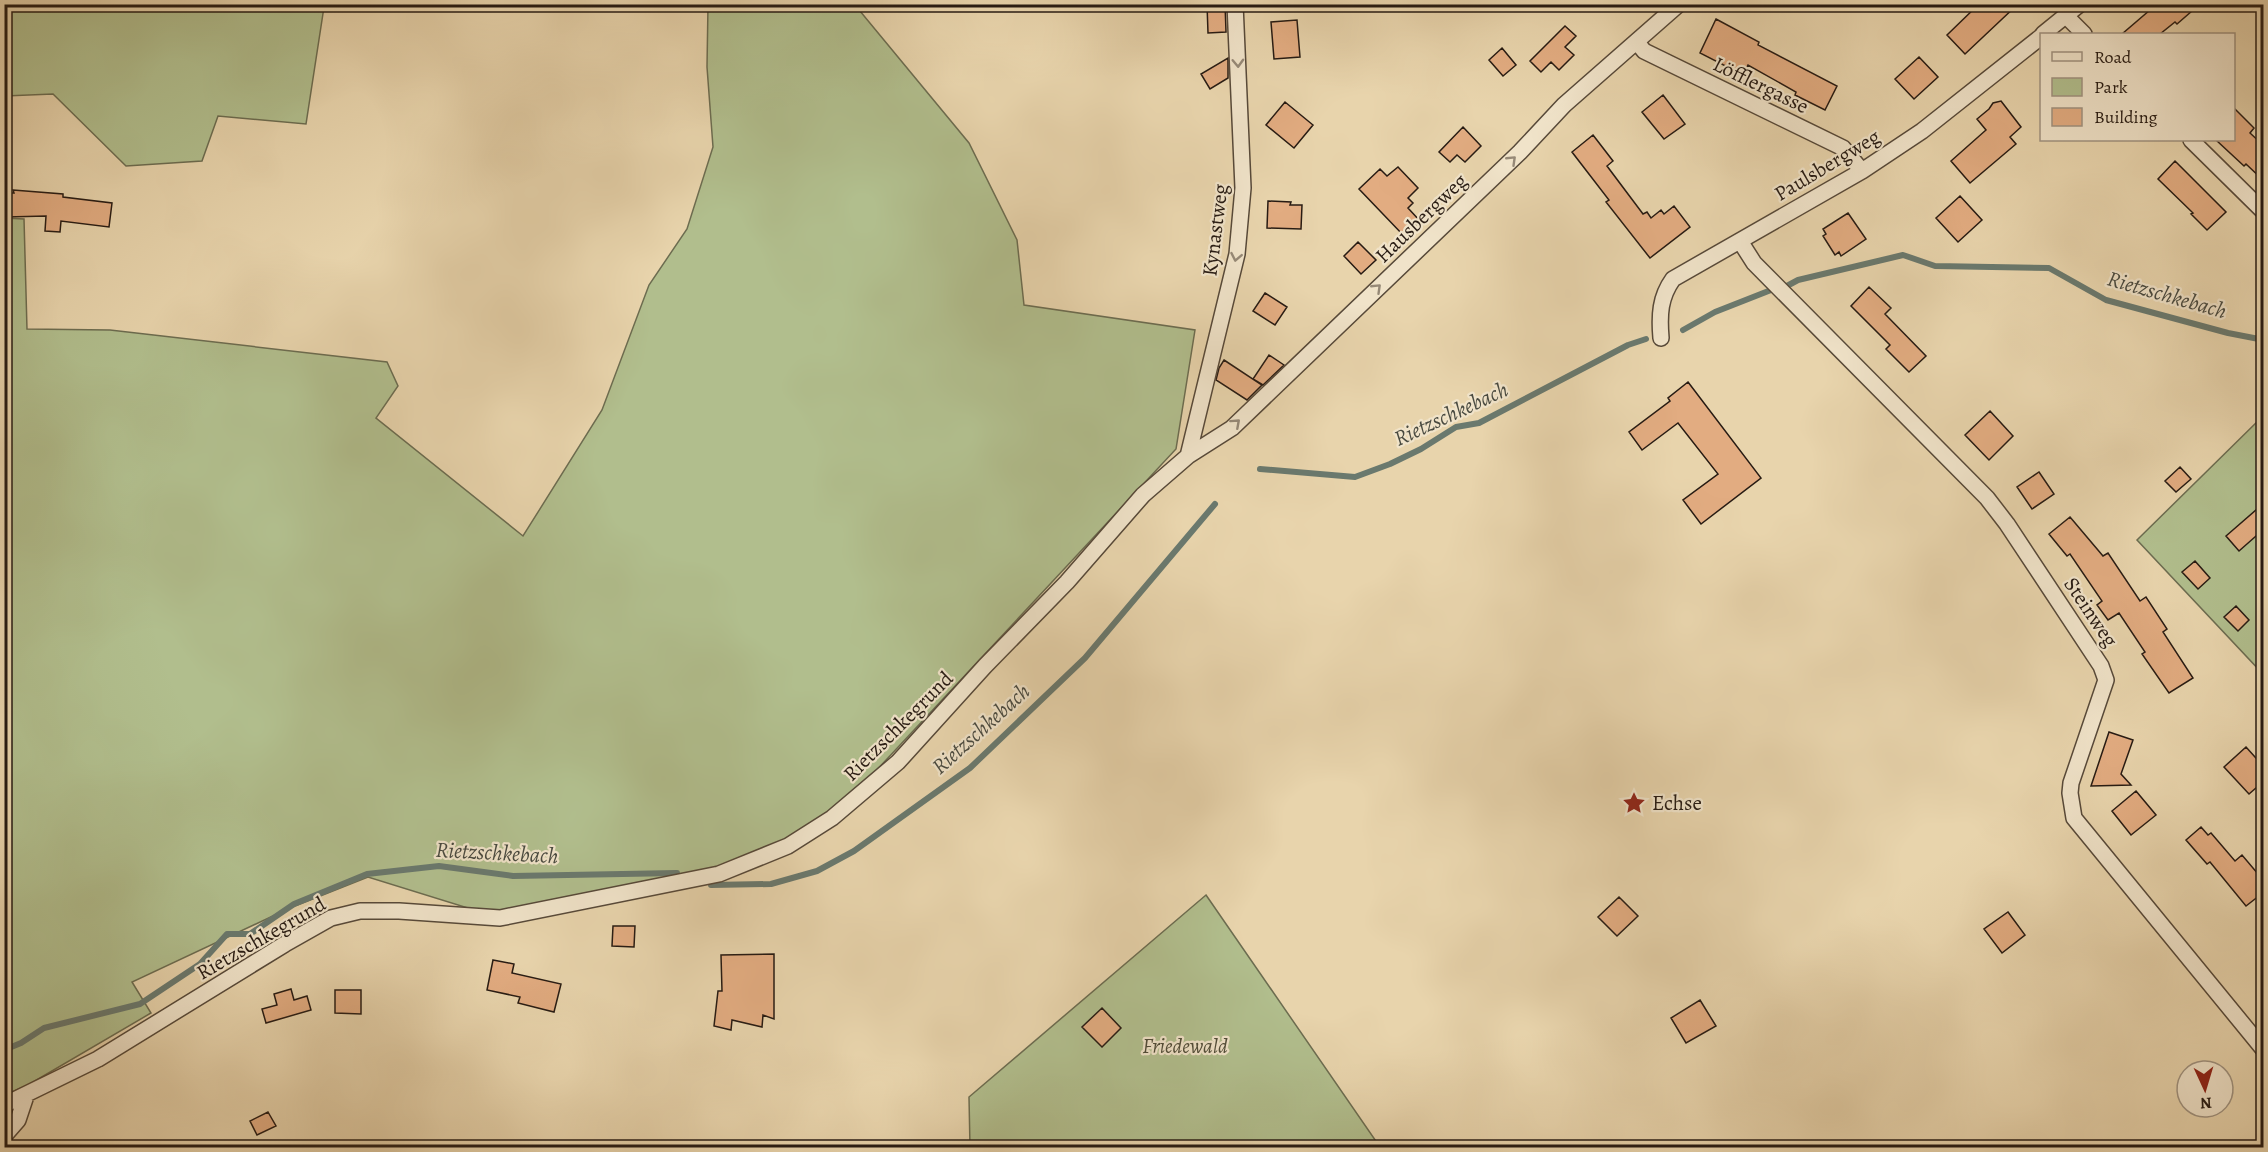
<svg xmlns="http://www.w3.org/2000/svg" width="2268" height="1152" viewBox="0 0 2268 1152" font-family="Alegreya,serif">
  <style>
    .green { fill: #b1be8d; stroke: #6c6c50; stroke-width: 1.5 }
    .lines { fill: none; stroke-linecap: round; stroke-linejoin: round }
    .stream { stroke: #6a796e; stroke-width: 6 }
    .building { fill: #e2ac81; stroke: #271b13; stroke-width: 1.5 }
    .minor-casing { stroke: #574939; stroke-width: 18 }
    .minor { stroke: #f0e3c9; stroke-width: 15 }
    .oneway { stroke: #968977 }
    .labels { text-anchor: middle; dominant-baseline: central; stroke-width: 4.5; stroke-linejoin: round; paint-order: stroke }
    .street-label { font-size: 21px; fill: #271b13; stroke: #f0e3c9 }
    .poi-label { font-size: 21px; fill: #271b13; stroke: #f0e3c9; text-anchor: start }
    .park-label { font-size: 21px; font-style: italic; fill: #504c38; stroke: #f0e3c9 }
    .water-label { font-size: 22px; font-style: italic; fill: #494a40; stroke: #f0e3c9 }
  </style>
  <rect width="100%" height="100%" fill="#e8d4ac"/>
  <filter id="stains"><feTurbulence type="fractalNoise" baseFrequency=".00333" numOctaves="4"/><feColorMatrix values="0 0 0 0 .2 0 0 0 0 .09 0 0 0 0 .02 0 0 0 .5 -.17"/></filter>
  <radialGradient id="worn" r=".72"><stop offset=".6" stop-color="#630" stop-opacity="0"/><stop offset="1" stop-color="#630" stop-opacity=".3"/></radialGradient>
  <!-- green -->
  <path class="green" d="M4 5 5 4 332 5 324 7 306 124 218 116 202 161 126 166 53 94 5 96Z
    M708 5H855L969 143 1017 240 1024 305 1195 330 1176 449 832 818 719 874 500 918 368 877 290 908 132 982 151 1013 28 1085 5 1095 4 218 24 219 27 329 110 330 387 362 398 386 376 418 523 536 602 410 649 285 687 229 713 147 707 67Z
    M2263 416V674L2137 540Z
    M1206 895 1380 1147H970L969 1097Z"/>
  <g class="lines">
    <!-- stream -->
    <path class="stream" d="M1785 287 1798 280 1903 255 1935 266 2049 268 2106 300 2228 333 2264 340
      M1683 330 1715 312 1771 290
      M1260 469 1355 477 1390 464 1421 449 1456 427 1479 423 1628 345 1646 339
      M711 885 771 884 817 871 854 851 970 768 1085 658 1215 504
      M4 1050 21 1043 44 1028 140 1004 200 964 227 934H250L294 904 367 874 439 866 513 876 677 873"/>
  </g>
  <!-- building -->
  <path class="building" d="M1207 4H1225L1226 32 1208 33Z
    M1979 4H2018L1965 54 1947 35Z
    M2157 4H2200L2177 24 2175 22 2160 34H2122Z
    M1716 19 1759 42 1758 45 1837 86 1825 110 1795 95 1796 92 1748 65 1743 75 1700 53Z
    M1297 20 1300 57 1274 59 1271 22Z
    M1565 26 1576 36 1565 47 1574 55 1559 70 1551 62 1541 72 1530 61Z
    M1502 48 1516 65 1503 76 1489 60Z
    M1919 57 1938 77 1914 99 1895 79Z
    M1228 58V78L1210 89 1201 74Z
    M1663 95 1685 124 1664 139 1642 112Z
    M2001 101 2021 127 2010 137 2016 144 1970 183 1951 161 1986 130 1977 119 1989 109 1993 103Z
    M1285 102 1313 125 1294 148 1266 125Z
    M2234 108 2254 128 2250 133 2264 146V181L2246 164 2244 166 2216 140H2234Z
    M1463 127 1481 146 1465 162 1457 155 1450 162 1439 152Z
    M1593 135 1613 161 1607 166 1643 214 1647 212 1651 218 1661 210 1664 214 1674 206 1690 227 1650 258 1606 202 1609 200 1572 152Z
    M2175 161 2226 212 2207 230 2191 214 2193 213 2158 179Z
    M1398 167 1418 188 1408 198 1413 203 1408 208 1420 221 1404 236 1359 189 1380 169 1387 176Z
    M13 190 63 194V197L112 203 109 227 61 221 60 232 45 231 46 216 6 217 5 193H14Z
    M1960 196 1982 220 1958 242 1936 218Z
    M1268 201 1291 202 1290 205H1302L1301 229 1267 228Z
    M1848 213 1866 239 1841 256 1839 252 1835 255 1823 236 1826 234 1823 229Z
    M1358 242 1376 260 1361 274 1344 256Z
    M1869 287 1891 308 1885 314 1926 356 1909 372 1886 349 1890 345 1851 306Z
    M1265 293 1287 307 1275 325 1253 311Z
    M1269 355 1284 365 1263 385 1253 379Z
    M1224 360 1262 385 1247 400 1216 380 1219 368Z
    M1688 382 1761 478 1701 524 1683 500 1718 474 1678 423 1642 450 1629 432 1670 401 1668 398Z
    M1990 411 2013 436 1989 460 1965 435Z
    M2180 467 2191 479 2176 492 2165 481Z
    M2039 472 2054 494 2032 509 2017 487Z
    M2264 503V529L2239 551 2226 536Z
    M2070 517 2103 556 2108 553 2140 601 2146 597 2167 629 2163 632 2193 678 2169 693 2142 654 2145 652 2119 613 2108 620 2097 605 2102 601 2070 554 2067 556 2049 534Z
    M2195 561 2210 578 2198 589 2182 572Z
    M2236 606 2249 620 2238 631 2224 617Z
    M2109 732 2133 740 2121 774 2131 785 2091 786Z
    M2246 747 2264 767V781L2249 794 2224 767Z
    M2136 791 2156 815 2131 835 2112 811Z
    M2201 827 2208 835 2211 833 2235 861 2242 855 2264 881V892L2246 906 2210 862 2207 864 2186 840Z
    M1619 897 1638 916 1617 936 1598 917Z
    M2008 912 2025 935 2002 953 1984 929Z
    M613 926H635L634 947 612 946Z
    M774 954V1019L763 1015 762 1027 732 1020 731 1030 714 1026 718 991H722L721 955Z
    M493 960 514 964 512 973 561 984 554 1012 518 1003 520 997 487 990Z
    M291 989 294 1000 307 996 311 1010 266 1023 262 1009 277 1005 274 994Z
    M335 990H361V1014L335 1013Z
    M1700 1000 1716 1026 1686 1043 1671 1018Z
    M1102 1008 1121 1028 1102 1047 1082 1027Z
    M268 1112 276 1126 257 1135 250 1121Z"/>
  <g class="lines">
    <!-- minor casing -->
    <g class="minor-casing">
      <path id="minor" d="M2066 16 2084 34
        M2043 34 2080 4
        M1637 42 1644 51 1843 148 1862 171
        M2191 140 2264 212
        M1740 241 1754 263 1987 498 2007 524 2101 666 2106 680 2071 783 2070 793 2074 818 2264 1050
        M1661 338C1659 315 1660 297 1673 279L1862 171 1922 131 2042 36
        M1188 456 1237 254 1243 188 1235 4
        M4 1105 98 1059 285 944 331 918 360 911H399L500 918 719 874 788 846 832 818 898 762 985 666 1067 582 1143 495 1188 456 1232 428 1520 152 1564 105 1679 4
        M4 1136 18 1120 26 1096"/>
    </g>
    <!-- minor -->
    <use href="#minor" class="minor"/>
  </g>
  <!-- one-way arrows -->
  <defs><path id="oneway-chevron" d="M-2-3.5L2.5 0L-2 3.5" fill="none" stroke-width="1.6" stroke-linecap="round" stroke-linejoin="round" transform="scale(1.5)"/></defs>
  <g class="oneway">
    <use href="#oneway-chevron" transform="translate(1238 63) rotate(88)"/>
    <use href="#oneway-chevron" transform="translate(1512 160) rotate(-44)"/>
    <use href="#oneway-chevron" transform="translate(1236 257) rotate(101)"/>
    <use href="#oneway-chevron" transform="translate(1377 288) rotate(-44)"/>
    <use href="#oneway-chevron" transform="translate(1236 423) rotate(-42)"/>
  </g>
  <!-- icons -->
  <defs>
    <g id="sight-bare" transform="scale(1.8)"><path d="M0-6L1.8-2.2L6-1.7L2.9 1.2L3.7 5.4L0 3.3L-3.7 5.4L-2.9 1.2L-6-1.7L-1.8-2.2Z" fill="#8f2418" stroke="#f0e3c9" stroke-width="2.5" paint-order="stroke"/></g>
  </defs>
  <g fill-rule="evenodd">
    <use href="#sight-bare" x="1634" y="803"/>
  </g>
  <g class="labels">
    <!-- street labels -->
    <g class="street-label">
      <text transform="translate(1761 85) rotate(26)">Löfflergasse</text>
      <text transform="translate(1827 165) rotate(-31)">Paulsbergweg</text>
      <text transform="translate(1421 218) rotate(-44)">Hausbergweg</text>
      <text transform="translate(1215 230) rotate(-83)">Kynastweg</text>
      <text transform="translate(2091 612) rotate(56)">Steinweg</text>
      <text transform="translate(898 726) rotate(-45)">Rietzschkegrund</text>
      <text transform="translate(261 938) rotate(-30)">Rietzschkegrund</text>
    </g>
    <!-- poi labels -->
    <g class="poi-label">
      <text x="1652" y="803">Echse</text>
    </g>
    <!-- park labels -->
    <g class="park-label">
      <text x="1185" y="1046">Friedewald</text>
    </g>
    <!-- water labels -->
    <g class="water-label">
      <text transform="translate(2167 295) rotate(16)">Rietzschkebach</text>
      <text transform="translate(1451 414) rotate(-25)">Rietzschkebach</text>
      <text transform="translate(981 729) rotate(-42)">Rietzschkebach</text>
      <text transform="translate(497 853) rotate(3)">Rietzschkebach</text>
    </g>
  </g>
  <!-- margin -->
  <rect width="2268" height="1152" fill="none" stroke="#e8d4ac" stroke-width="24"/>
  <rect x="6" y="6" width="2256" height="1140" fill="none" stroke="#271b13" stroke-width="3"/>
  <rect x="12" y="12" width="2244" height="1128" fill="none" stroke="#271b13" stroke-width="1.5"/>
  <!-- legend -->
  <rect x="2040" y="33" width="195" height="108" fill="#f0e3c9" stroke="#a09380" stroke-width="1.5"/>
  <rect x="2052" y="52" width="30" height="9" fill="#f0e3c9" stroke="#a09380" stroke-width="1.5"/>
  <text x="2094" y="63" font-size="18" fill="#271b13">Road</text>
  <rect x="2052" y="78" width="30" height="18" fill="#b1be8d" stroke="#a09380" stroke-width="1.5"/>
  <text x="2094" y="93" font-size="18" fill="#271b13">Park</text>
  <rect x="2052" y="108" width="30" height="18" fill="#e2ac81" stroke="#a09380" stroke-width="1.5"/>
  <text x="2094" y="123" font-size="18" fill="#271b13">Building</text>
  <!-- north arrow -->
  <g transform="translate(2205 1089) rotate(176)"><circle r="28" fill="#f0e3c9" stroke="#a09380" stroke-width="1.5"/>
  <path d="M0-4.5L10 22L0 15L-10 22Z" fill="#8f2418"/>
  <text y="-9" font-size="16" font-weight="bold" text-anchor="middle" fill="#271b13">N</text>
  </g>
  <rect width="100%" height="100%" filter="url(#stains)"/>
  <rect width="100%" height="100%" fill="url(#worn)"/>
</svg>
